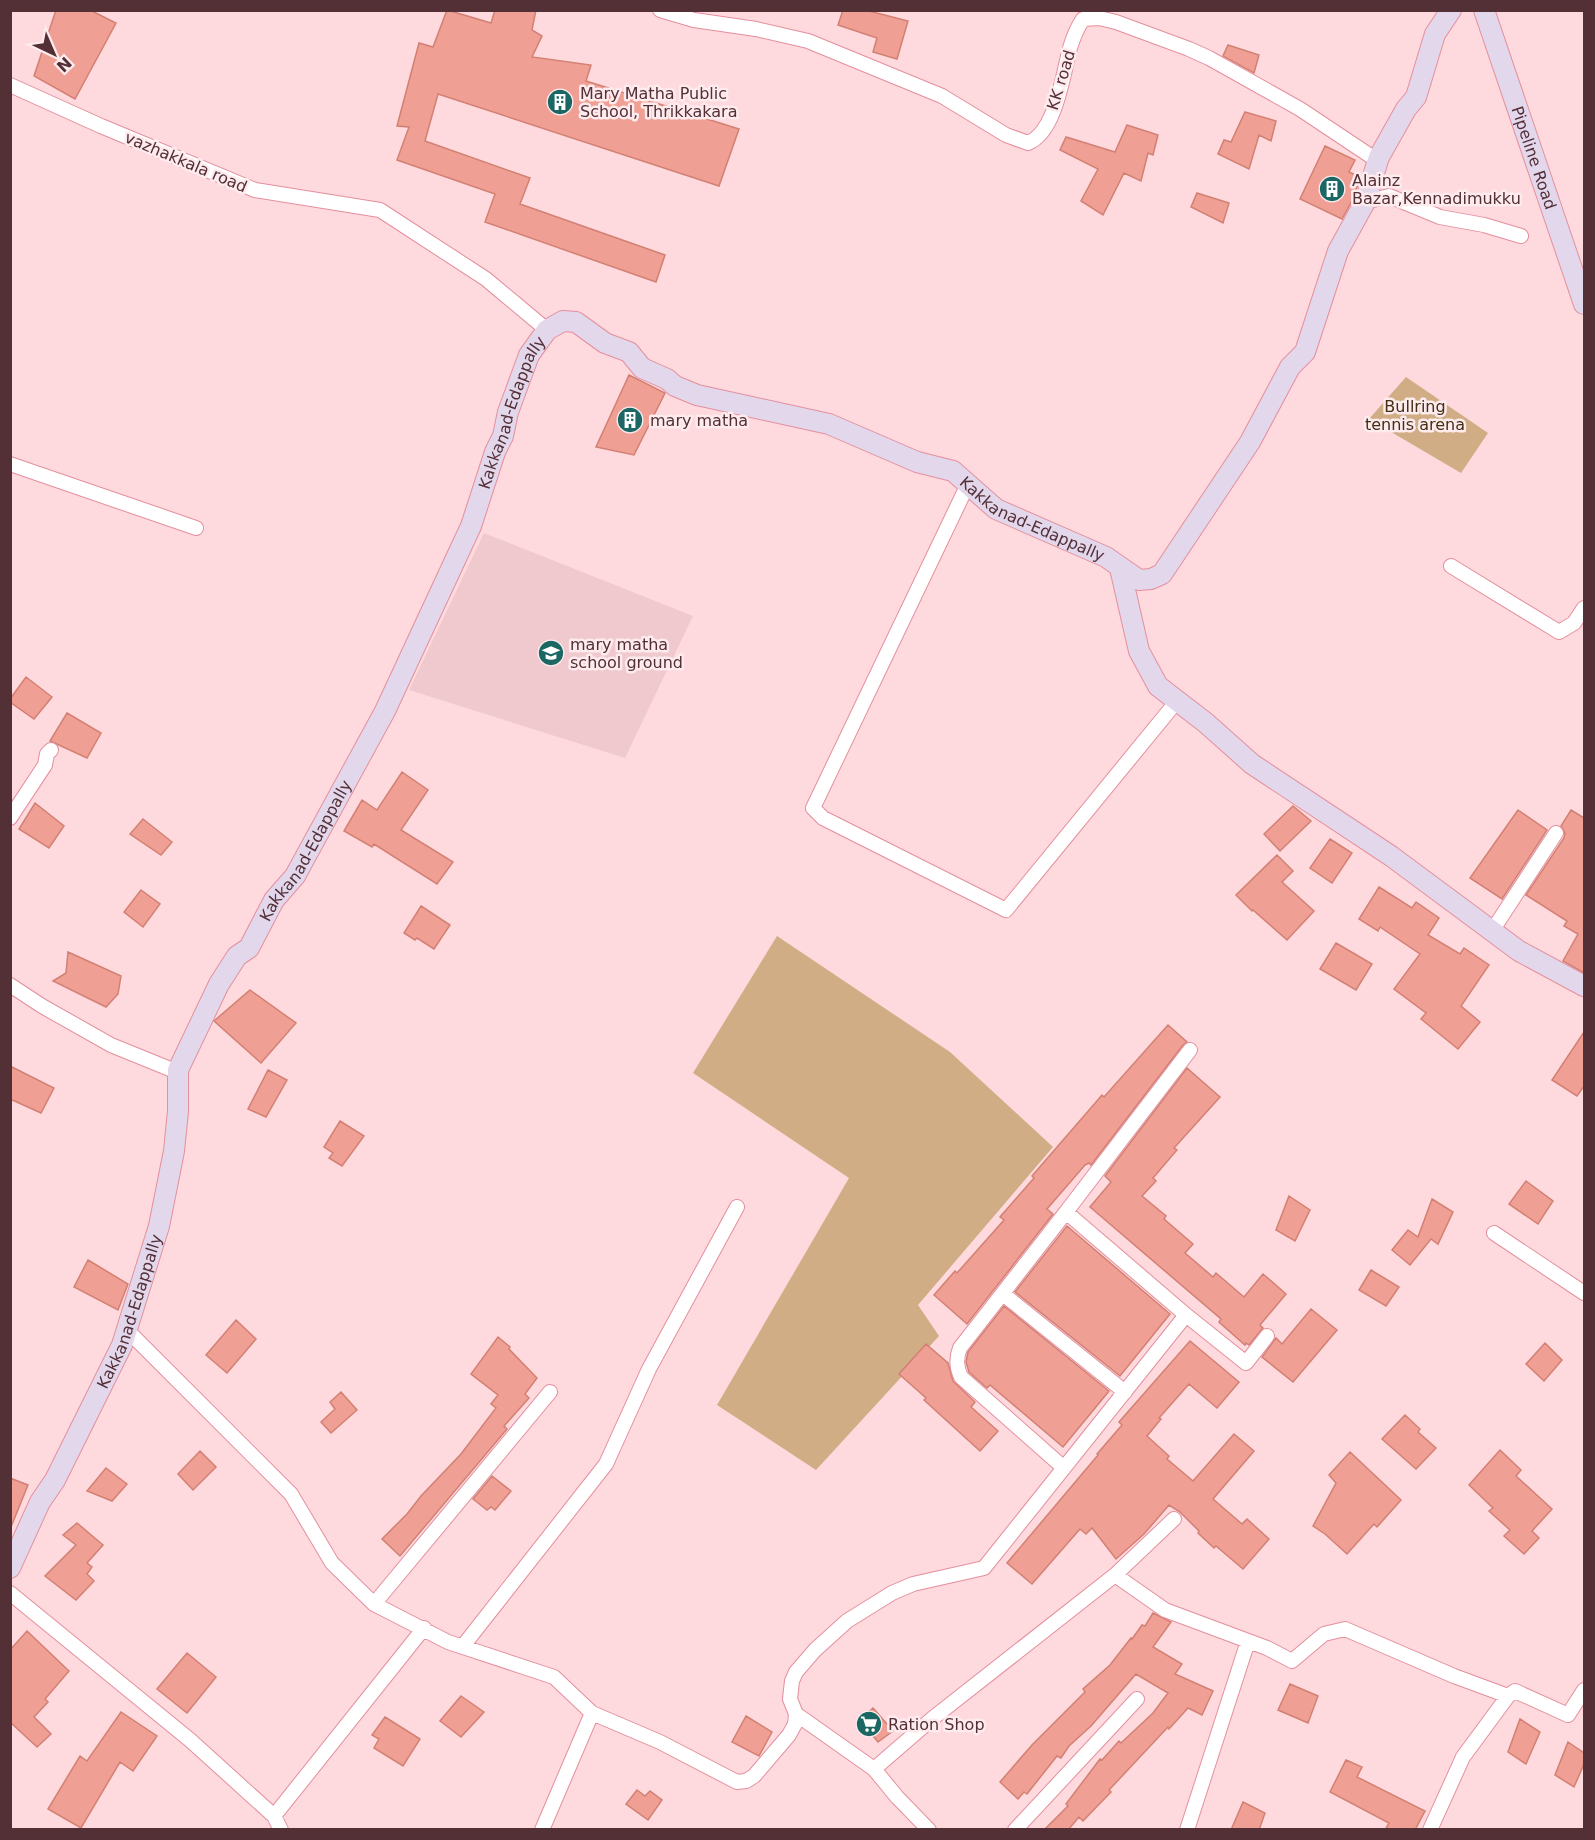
<svg xmlns="http://www.w3.org/2000/svg" width="1595" height="1840" viewBox="0 0 1595 1840" font-family="'DejaVu Sans',sans-serif">
  <style>
    .built { fill: #f0c9ce }
    .green { fill: #d1ad85 }
    .building { fill: #ef9f93; stroke: #d38074; stroke-width: 1.5 }
    .lines { fill: none; stroke-linecap: round; stroke-linejoin: round }
    .street-casing { stroke: #e48f9d; stroke-width: 16 }
    .secondary-casing { stroke: #e48f9d; stroke-width: 22 }
    .street { stroke: #fff; stroke-width: 14 }
    .secondary { stroke: #e3d7ec; stroke-width: 20 }
    .labels { text-anchor: middle; dominant-baseline: central; stroke-width: 5; stroke-linejoin: round; paint-order: stroke }
    .street-label { font-size: 16px; fill: #532f36; stroke: #feebee }
    .poi-label { font-size: 16px; fill: #532f36; stroke: #feebee; text-anchor: start }
    .park-label { font-size: 16px; fill: #442f15; stroke: #feebee }
  </style>
  <rect width="100%" height="100%" fill="#fed9dd"/>
  <!-- built -->
  <path class="built" d="M484 533 693 616 625 758 409 690Z"/>
  <!-- green -->
  <path class="green" d="M1406 377 1488 433 1461 473 1369 419Z
    M777 936 950 1052 1053 1147 918 1305 939 1336 816 1470 717 1405 849 1178 693 1073Z"/>
  <!-- building -->
  <path class="building" d="M56 10H90L116 23 75 99 34 76Z
    M447 10 491 23 495 10H536L532 30 542 36 532 57 591 65 586 81 739 129 719 186 438 94 425 141 530 178 520 204 665 255 656 282 485 222 495 194 397 160 409 127 397 126 419 43 433 47Z
    M843 10H865L908 21 897 59 873 52 877 38 838 25Z
    M1228 45 1259 55 1254 73 1223 56Z
    M1245 112 1276 121 1271 141 1259 135 1249 169 1218 154 1224 140 1231 142Z
    M1127 125 1158 135 1153 155 1148 153 1141 181 1124 173 1103 215 1081 201 1098 169 1060 150 1066 137 1115 152Z
    M1325 146 1355 160 1349 172 1360 177 1354 197 1342 219 1300 199Z
    M1197 193 1229 203 1223 223 1191 207Z
    M629 375 665 393 634 455 596 447Z
    M26 677 52 697 34 719 10 702V699Z
    M67 713 101 733 87 758 50 741Z
    M402 772 428 790 401 830 453 862 437 884 374 844 372 847 344 831 362 800 377 810Z
    M35 803 64 826 49 848 19 829Z
    M1293 806 1311 821 1280 851 1264 834Z
    M1518 810 1547 830 1502 899 1470 878Z
    M1571 810 1584 818V973L1563 961 1578 934 1564 926 1567 921 1526 895 1564 838 1565 833 1561 826Z
    M143 819 172 842 161 855 130 834Z
    M1330 839 1352 853 1332 883 1310 868Z
    M1277 855 1293 871 1282 882 1314 911 1287 940 1253 910 1252 911 1236 895Z
    M1379 887 1412 908 1416 902 1439 918 1428 935 1460 954 1464 948 1489 965 1461 1006 1480 1022 1458 1049 1421 1019 1426 1013 1394 989 1420 954 1380 927 1378 931 1359 919Z
    M141 890 160 904 143 927 124 912Z
    M421 906 450 925 434 949 417 938 415 940 404 933Z
    M1336 943 1372 964 1356 990 1320 969Z
    M68 952 121 976 118 994 106 1007 53 981 66 973Z
    M250 990 296 1023 261 1063 214 1021Z
    M1168 1025 1187 1042 1183 1045 1091 1165 1089 1163 1085 1165 1047 1209 1053 1214 967 1324 934 1295 955 1271 957 1273 1004 1220 1000 1217 1034 1178 1032 1176 1102 1095 1104 1097Z
    M1584 1032V1086L1577 1096 1552 1080Z
    M10 1066 54 1088 41 1113 10 1099Z
    M1187 1068 1220 1097 1174 1148 1177 1150 1153 1178 1156 1181 1142 1196 1166 1216 1164 1219 1193 1244 1185 1253 1213 1277 1216 1273 1244 1297 1263 1274 1286 1294 1260 1325 1263 1328 1249 1345 1246 1343 1245 1345 1219 1322 1221 1319 1090 1207 1111 1182 1105 1176Z
    M268 1070 287 1080 266 1117 248 1109Z
    M340 1121 364 1136 342 1166 329 1158 333 1153 324 1147Z
    M1526 1181 1553 1201 1538 1224 1509 1204Z
    M1289 1196 1310 1210 1295 1241 1276 1230Z
    M1432 1199 1453 1212 1438 1244 1431 1239 1410 1265 1392 1250 1408 1230 1418 1237Z
    M1067 1226 1170 1314 1120 1376 1015 1292Z
    M88 1260 128 1284 118 1310 74 1287Z
    M1371 1270 1399 1287 1386 1306 1359 1290Z
    M1004 1306 1109 1391 1063 1447 990 1385 987 1388 969 1372 966 1362 968 1352Z
    M1311 1309 1337 1330 1293 1382 1262 1357 1276 1338 1282 1344Z
    M236 1320 256 1339 227 1373 206 1355Z
    M498 1337 510 1347 509 1349 537 1378 525 1394 529 1398 504 1426 507 1429 400 1556 382 1539 407 1514 421 1496 461 1454 496 1408 491 1404 498 1395 471 1374Z
    M1190 1341 1239 1382 1217 1408 1189 1384 1159 1418 1161 1419 1147 1436 1169 1456 1167 1459 1193 1481 1234 1434 1254 1451 1213 1499 1242 1524 1247 1519 1269 1539 1243 1569 1216 1546 1214 1548 1198 1533 1199 1531 1180 1512 1169 1505 1144 1534 1116 1559 1092 1528 1086 1534 1080 1529 1032 1584 1007 1563 1098 1455 1097 1454 1122 1425 1119 1422Z
    M1545 1343 1562 1360 1544 1381 1526 1364Z
    M926 1344 948 1363 953 1381 975 1402 971 1407 998 1431 980 1451 924 1400 926 1398 899 1374Z
    M341 1392 357 1410 331 1433 321 1422 335 1409 330 1402Z
    M1405 1415 1420 1429 1418 1432 1436 1448 1416 1469 1382 1439Z
    M1500 1450 1521 1470 1516 1476 1552 1509 1532 1531 1539 1538 1524 1554 1504 1536 1510 1530 1489 1511 1493 1508 1469 1485Z
    M200 1451 216 1467 193 1490 178 1474Z
    M1350 1452 1401 1500 1377 1527 1374 1524 1347 1554 1325 1534 1313 1526 1336 1483 1329 1475Z
    M106 1468 127 1484 112 1501 87 1491Z
    M492 1476 511 1491 495 1510 491 1507 487 1510 473 1499Z
    M10 1478 28 1485 11 1527H10Z
    M77 1523 103 1545 87 1563 92 1567 87 1574 94 1581 76 1600 45 1576 76 1545 63 1535Z
    M1153 1613 1171 1622 1153 1647 1182 1664 1175 1674 1213 1691 1202 1715 1188 1708 1169 1729 1168 1727 1109 1790 1111 1792 1083 1821 1079 1817 1068 1830H1044L1068 1806 1066 1804 1100 1759 1102 1760 1119 1741 1121 1743 1153 1713 1168 1693 1136 1674 1091 1726 1069 1746 1061 1758 1057 1756 1027 1794 1024 1792 1018 1799 1000 1782 1032 1745 1085 1692 1083 1689 1110 1665 1131 1638 1132 1639 1142 1625 1145 1626Z
    M27 1631 69 1671 45 1699 48 1702 34 1717 51 1734 37 1747 10 1722V1650Z
    M187 1653 216 1677 187 1713 157 1689Z
    M1290 1684 1318 1696 1308 1723 1278 1710Z
    M461 1696 484 1712 461 1737 440 1721Z
    M873 1708 893 1731 878 1742 860 1720Z
    M121 1712 157 1736 133 1771 120 1762 81 1828 48 1809 80 1756 87 1761Z
    M746 1716 772 1732 759 1756 732 1742Z
    M385 1717 420 1739 403 1766 374 1748 379 1739 372 1735Z
    M1520 1719 1540 1732 1526 1764 1508 1752Z
    M1568 1742 1584 1753V1764L1574 1787 1555 1775Z
    M1346 1760 1362 1767 1357 1777 1425 1811 1415 1830H1385L1389 1823 1330 1792Z
    M637 1790 645 1796 650 1791 662 1800 648 1820 626 1804Z
    M1243 1802 1265 1813 1259 1830H1231Z"/>
  <g class="lines">
    <!-- street casing -->
    <g class="street-casing">
      <path id="street" d="M660 10 694 20 756 29 808 41 942 96 1006 135 1028 143C1056 132 1063 74 1070 48 1073 38 1077 28 1083 19L1099 18 1116 22 1189 49 1209 58 1300 109 1378 161
        M10 85 101 126 255 190 380 210 486 279 547 330
        M1365 202 1389 196 1440 217 1484 225 1521 236
        M10 464 196 528
        M968 484 813 808 823 818 1006 910 1177 701
        M1451 566 1559 632 1574 623 1584 608
        M10 818 45 765 47 754 51 750
        M1492 931 1556 833
        M10 985 42 1006 111 1045 170 1069 178 1070
        M1066 1212 1190 1050
        M1494 1233 1584 1293
        M1003 1294 1125 1392
        M127 1330 291 1494 332 1563 374 1604 448 1642 554 1677 592 1713 660 1742 737 1782 746 1781 754 1776 789 1735 795 1724 796 1714 790 1699 792 1681 796 1672 815 1650 847 1621 892 1593 913 1584 984 1568 1186 1315 1246 1363 1267 1336
        M1064 1468 961 1377C956 1366 956 1358 960 1348L1066 1212 1186 1315
        M1115 1575 1165 1610 1267 1648 1292 1661 1324 1634 1345 1629 1454 1676 1508 1696
        M10 1593 190 1740 274 1816 281 1830
        M374 1604 550 1392
        M463 1646 606 1464 649 1369 737 1207
        M796 1714 874 1769
        M274 1816 424 1628
        M542 1830 592 1713
        M929 1830 897 1797 874 1769 933 1718 1115 1575 1174 1519
        M1015 1830 1137 1699
        M1187 1830 1248 1641
        M1430 1830 1463 1757 1508 1696 1515 1691 1568 1715 1584 1690"/>
    </g>
    <!-- secondary casing -->
    <g class="secondary-casing">
      <g id="secondary">
        <path id="s1" d="M1484 10 1584 304"/>
        <path d="M1120 568 1139 651 1158 686 1206 723 1252 764 1391 856 1519 951 1584 986"/>
        <path id="s2" d="M10 1568 40 1502 55 1480 122 1345 159 1226 174 1151 178 1111V1070L219 984 237 956 249 948 274 900 295 876 385 711 471 526 495 452 503 436 508 412 529 355 547 330 563 321 576 322 605 343 629 352 642 368 667 379 675 386 697 395 829 424 917 462 953 471 996 509 1106 557 1139 580 1151 579 1162 574 1250 442 1290 367 1305 352 1338 251 1365 202 1379 157 1406 109 1416 97 1435 34 1451 10"/>
      </g>
    </g>
    <!-- street -->
    <use href="#street" class="street"/>
    <!-- secondary -->
    <use href="#secondary" class="secondary"/>
  </g>
  <!-- icons -->
  <defs>
    <g id="building-disc" transform="scale(1.35)"><circle r="9.5" fill="#1b6763" stroke="#feebee"/><path d="M-4-6H4V6H1V3H-1V6H-4ZM-2.5-4.3h1.7v1.8h-1.7ZM.8-4.3h1.7v1.8H.8ZM-2.5-1h1.7V.8h-1.7ZM.8-1h1.7V.8H.8Z" fill="#fff"/></g>
    <g id="school-disc" transform="scale(1.35)"><circle r="9.5" fill="#1b6763" stroke="#feebee"/><path d="M0-5L7-2L0 1L-7-2ZM-4 1L0 2.5L4 1V4Q0 6-4 4Z" fill="#fff"/></g>
    <g id="supermarket-disc" transform="scale(1.35)"><circle r="9.5" fill="#1b6763" stroke="#feebee"/><path d="M-6-5.5h2.5l.6 2H6L4.5 2H-2.5L-4.4-4H-6ZM-1.5 3.2a1.3 1.3 0 1 0 .1 0ZM3 3.2a1.3 1.3 0 1 0 .1 0Z" fill="#fff"/></g>
  </defs>
  <g fill-rule="evenodd">
    <use href="#building-disc" x="560" y="102"/>
    <use href="#building-disc" x="1332" y="189"/>
    <use href="#building-disc" x="630" y="420"/>
    <use href="#school-disc" x="551" y="653"/>
    <use href="#supermarket-disc" x="869" y="1724"/>
  </g>
  <g class="labels">
    <!-- street labels -->
    <g class="street-label">
      <text transform="translate(1061 80) rotate(-73)">KK road</text>
      <text stroke="none"><textPath href="#s1" startOffset="156">Pipeline Road</textPath></text>
      <text transform="translate(186 162) rotate(23)">vazhakkala road</text>
      <text stroke="none"><textPath href="#s2" startOffset="1274">Kakkanad-Edappally</textPath></text>
      <text stroke="none"><textPath href="#s2" startOffset="1902">Kakkanad-Edappally</textPath></text>
      <text stroke="none"><textPath href="#s2" startOffset="788">Kakkanad-Edappally</textPath></text>
      <text stroke="none"><textPath href="#s2" startOffset="284">Kakkanad-Edappally</textPath></text>
    </g>
    <!-- poi labels -->
    <g class="poi-label">
      <text x="580" y="93">Mary Matha Public<tspan x="580" dy="18">School, Thrikkakara</tspan></text>
      <text x="1352" y="180">Alainz<tspan x="1352" dy="18">Bazar,Kennadimukku</tspan></text>
      <text x="650" y="420">mary matha</text>
      <text x="570" y="644">mary matha<tspan x="570" dy="18">school ground</tspan></text>
      <text x="888" y="1724">Ration Shop</text>
    </g>
    <!-- park labels -->
    <g class="park-label">
      <text x="1415" y="406">Bullring<tspan x="1415" dy="18">tennis arena</tspan></text>
    </g>
  </g>
  <!-- border -->
  <rect width="1595" height="1840" fill="none" stroke="#532f36" stroke-width="24"/>
  <!-- north arrow -->
  <g transform="translate(54 54) rotate(136)" stroke="#feebee" stroke-width="4.5" paint-order="stroke">
  <path d="M0-4.5L10 22L0 15L-10 22Z" fill="#532f36"/>
  <text y="-9" font-size="16" font-weight="bold" text-anchor="middle" fill="#532f36">N</text>
  </g>
</svg>
